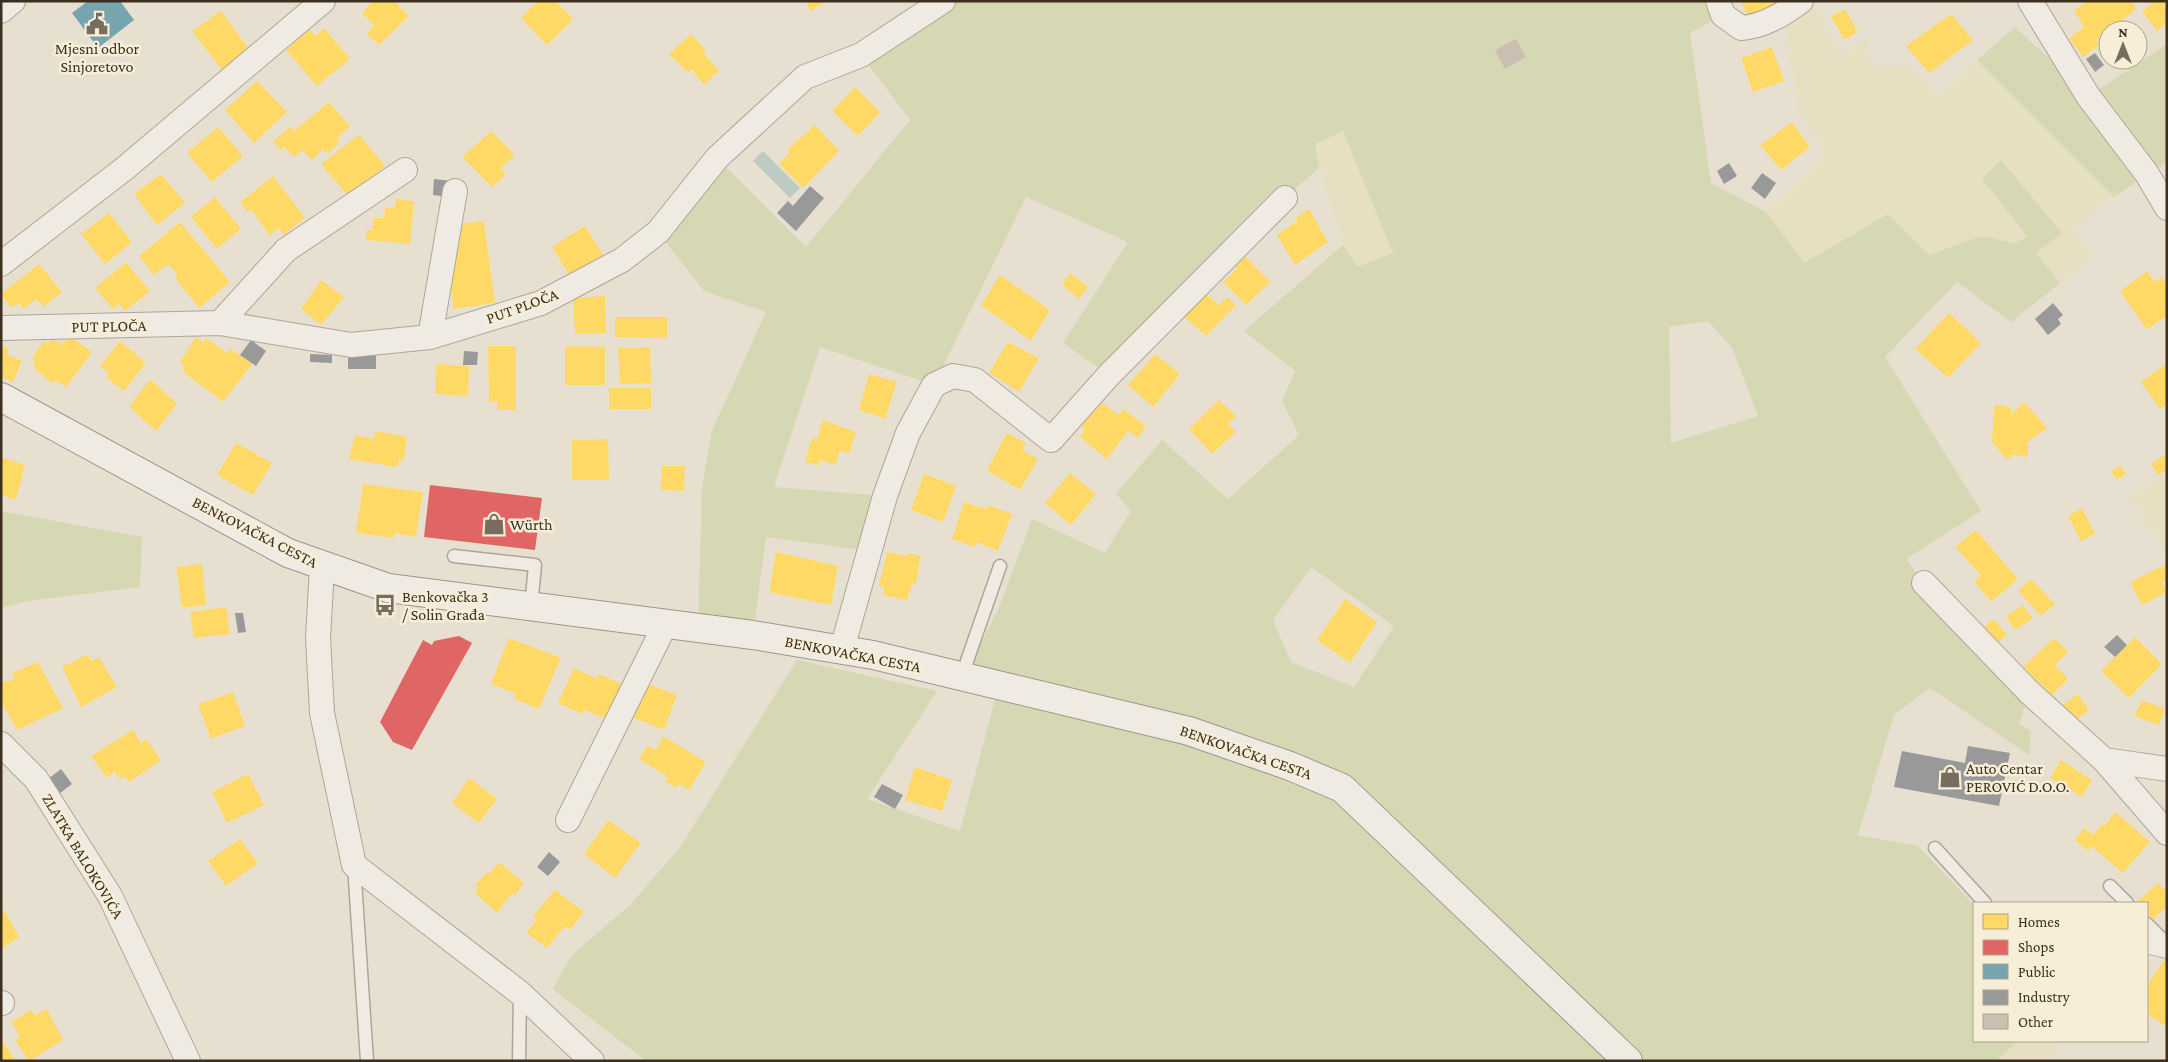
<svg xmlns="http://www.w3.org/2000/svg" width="2168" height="1062" viewBox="0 0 2168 1062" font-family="'Crimson Pro',serif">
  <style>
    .farmland { fill: #e6dfc2 }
    .green { fill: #d6d7b3; fill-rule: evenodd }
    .water { fill: #bcccc2 }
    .homes { fill: #ffd966 }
    .shops { fill: #e06666 }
    .public { fill: #76a5af }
    .industry { fill: #999 }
    .building { fill: #cbbfb2 }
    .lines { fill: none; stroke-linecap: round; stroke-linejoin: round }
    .lane-casing { stroke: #ada599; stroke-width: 15 }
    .street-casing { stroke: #ada599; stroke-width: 26 }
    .secondary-casing { stroke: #9c958a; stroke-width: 30 }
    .lane { stroke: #efebe3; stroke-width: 12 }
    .street { stroke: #efebe3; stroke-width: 24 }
    .secondary { stroke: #efebe3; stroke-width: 28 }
    .labels { text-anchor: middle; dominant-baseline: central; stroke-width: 5; stroke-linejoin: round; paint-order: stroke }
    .poi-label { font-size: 16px; fill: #3d2e20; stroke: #f7eed8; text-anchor: start }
    .street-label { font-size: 16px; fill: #3d2e20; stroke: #f7eed8 }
  </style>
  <rect width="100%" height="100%" fill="#e7e0d1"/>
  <!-- farmland -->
  <path class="farmland" d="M1810 1 1840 54 1871 37 1867 50 1869 60 1877 68 1907 66 1939 94 1977 60 2114 197 2073 230 2093 255 2060 283 2036 253 2062 233 1982 179 2027 237 2016 244 1982 236 1929 255 1888 214 1804 263 1766 212 1824 155 1799 109 1782 15Z
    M1343 131 1393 253 1357 267 1343 245 1319 168 1315 144Z
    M2166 473 2167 548 2164 550 2128 496Z
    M2017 1041H2069L2045 1061H1996Z"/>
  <!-- green -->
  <path class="green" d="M943 1H1718L1723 15 1690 33 1711 183 1766 212 1804 263 1888 214 1929 255 1982 236 2016 244 2027 236 1982 179 2001 160 2062 233 2036 253 2060 283 2011 322 1957 282 1885 357 1981 511 1906 559 1924 583 2026 702 2019 724 2031 731 2029 755 1930 688 1894 715 1858 835 1918 846 1974 905V1041H2017L1996 1061H646L553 989 572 955 630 905 681 846 797 660 937 691 867 799 960 831 999 685 964 676 998 610 1032 519 1105 553 1131 511 1116 494 1162 440 1228 499 1299 435 1282 401 1295 371 1244 331 1343 245 1357 267 1393 253 1343 131 1315 144 1319 168 1285 198 1109 375 1063 343 1128 242 1026 197 934 385 820 347 774 487 885 496 869 551 766 537 753 635 698 628 702 486 712 431 766 312 704 291 658 232 717 158 806 247 910 120 861 55ZM1708 321 1732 348 1758 416 1671 443 1669 327ZM1311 567 1394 626 1354 687 1291 662 1273 620Z
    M2015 27 2089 96 2167 44V161L2114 197 1977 60Z
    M1 511 142 537 140 587 28 601 1 608Z"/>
  <!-- water -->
  <path class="water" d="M763 151 800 188 790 198 753 161Z"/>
  <!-- homes -->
  <path class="homes" d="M373 1H394L409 16 379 45 366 34 374 25 362 13Z
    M537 1H556L573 19 547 45 521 18Z
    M805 1H826L811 11Z
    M1741 1H1785L1749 19Z
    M2089 1H2131L2137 9 2108 30 2096 41 2099 45 2083 57 2069 38 2084 27 2074 10Z
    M2149 1H2167L2164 7 2167 11V23L2157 31 2142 11 2151 4Z
    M1845 9 1858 32 1844 40 1831 16Z
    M221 11 249 49 222 70 192 31Z
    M1951 14 1973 40 1929 73 1906 46Z
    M324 28 350 59 317 86 286 50 310 29 315 36Z
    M691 34 706 51 704 54 719 71 704 85 691 69 688 73 669 54Z
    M1772 47 1784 81 1753 92 1741 58Z
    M257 81 287 112 254 143 225 110Z
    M855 87 880 112 858 136 832 111Z
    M329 102 350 126 337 138 340 142 327 154 323 149 312 160 302 150 294 157 284 147 281 150 273 141 290 127 294 131Z
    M1792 122 1810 147 1781 170 1760 145Z
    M815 125 839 151 803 188 779 164 790 152 788 149Z
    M218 127 243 156 212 182 187 153Z
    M491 131 515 155 501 168 506 174 492 187 462 157Z
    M359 135 385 166 348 196 321 164Z
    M161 174 185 203 157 225 134 194Z
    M273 176 305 218 284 235 279 228 269 235 251 209 247 212 240 202Z
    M215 197 241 229 217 249 191 217Z
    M396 199 414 201 410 244 366 240 367 230H372L373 218H384L385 207 395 208Z
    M1309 209 1328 242 1295 265 1277 235 1297 221 1296 218Z
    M109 213 132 242 105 264 81 234Z
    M484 221 495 303 453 309 449 243 451 225Z
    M180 222 230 282 199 308 175 278 178 275 168 264 154 275 139 256Z
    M585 226 603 255 570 276 552 247Z
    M1243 254 1270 282 1246 305 1223 282 1237 269 1233 264Z
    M126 262 150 291 125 311 119 304 113 309 95 288Z
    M39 264 62 292 43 307 37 299 23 309 19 303 11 308 1 294Z
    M2147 271 2154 282 2161 277 2167 285V315L2147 330 2120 291Z
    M1070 273 1088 287 1079 299 1062 285Z
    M1000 275 1050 310 1031 341 981 305Z
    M321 280 344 297 321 325 301 309Z
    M1199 288 1219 305 1227 297 1236 305 1206 336 1178 311Z
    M605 296 606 333 575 334 573 298Z
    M1949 313 1981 343 1948 378 1915 349Z
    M615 317H667V338L615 337Z
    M69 336 92 352 66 387 55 380 52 383 33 367 35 361 32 358 44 341 48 343 52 338 62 345Z
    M196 337 203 342 206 338 227 353 231 349 253 363 223 402 182 371 185 367 180 362Z
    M120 341 146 363 124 391 106 377 109 373 100 366Z
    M1008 342 1039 358 1019 392 989 373Z
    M1 345 9 349 7 355 22 361 13 382 1 377Z
    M488 346H516V410H497V402L489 401Z
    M565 346 605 347V385H565Z
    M650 347 651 383 620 384 618 348Z
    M1155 354 1180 374 1153 407 1128 385Z
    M2167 363V404L2160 409 2141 382Z
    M436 364 469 366 468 396 435 394Z
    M869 374 897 382 885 419 859 410Z
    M150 379 177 404 156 431 129 407Z
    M609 388H651V409H609Z
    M1219 400 1236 416 1228 424 1236 432 1212 454 1189 429Z
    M2024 402 2047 428 2028 442V457L2013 455 2007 460 1992 442 1994 405 2011 407V415Z
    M1102 403 1118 415 1123 409 1146 426 1138 438 1128 431 1107 459 1080 437 1085 430 1081 426Z
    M823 420 856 432 849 453 840 451 835 465 819 460 818 466 805 461 812 438 817 439Z
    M375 431 407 437 404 461 399 460 397 467 349 459 355 435 374 439Z
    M1007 433 1026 443 1022 450 1038 459 1020 490 987 470Z
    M608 439 609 480H572V440Z
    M236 443 272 463 253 495 217 475Z
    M2167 453V470L2158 475 2151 464Z
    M1 457 25 465 16 500 1 495Z
    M2120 465 2126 474 2117 480 2111 472Z
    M662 466H685L684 491 661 490Z
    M1070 473 1096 494 1071 525 1045 503Z
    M924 474 956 486 943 522 911 510Z
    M363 484 423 492 416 537 395 533 394 538 356 533Z
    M964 502 986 509 988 505 1012 514 998 551 976 542 975 547 952 539Z
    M2082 508 2095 534 2081 541 2068 516Z
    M1976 530 2018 579 1991 602 1974 581 1981 575 1955 547Z
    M776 552 838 566 831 605 769 592Z
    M887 552 906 556 909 553 921 556 916 583H912L907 600 883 595 884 587 879 586Z
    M202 564 206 605 182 608 176 567Z
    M2167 564V580L2162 582 2167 592 2142 605 2130 582Z
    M2031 579 2055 604 2041 616 2018 591Z
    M1345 599 1377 622 1350 663 1317 640Z
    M2022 605 2033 618 2015 630 2006 617Z
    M226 607 230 634 194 638 190 612Z
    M1994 619 2007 635 1992 647 1979 631Z
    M2135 637 2162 664 2129 698 2101 671Z
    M509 638 561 658 539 709 514 699 516 694 491 684Z
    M2054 638 2068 651 2055 665 2068 679 2052 695 2023 667Z
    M88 654 91 661 99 657 117 687 81 707 62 667Z
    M38 662 63 708 17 730 1 701V684L15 678 12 673Z
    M574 668 597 679 599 674 624 685 607 719 584 710 582 714 558 703Z
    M648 684 677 695 664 730 627 715 634 694 643 698Z
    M233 692 245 726 211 739 198 704Z
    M2078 694 2089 710 2076 720 2059 708Z
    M2142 700 2165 709 2159 725 2134 716Z
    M133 730 141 743 146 739 161 760 129 782 125 776 120 779 115 772 107 778 91 756Z
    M663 736 706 762 689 790 679 784 676 788 665 782 668 777 639 759 647 746 656 750Z
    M2061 760 2092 780 2082 797 2050 778Z
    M915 767 952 780 942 811 905 800Z
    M248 774 264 805 227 823 212 792Z
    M469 778 497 799 479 823 452 803Z
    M2115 812 2150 842 2123 873 2091 846 2088 851 2075 840 2084 828 2093 835 2102 824 2104 826Z
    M608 820 641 843 615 878 584 854Z
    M240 839 258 863 226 886 208 861Z
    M499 862 524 883 515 895 512 893 497 913 475 893 478 889 475 885 487 872 490 873Z
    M2158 883 2167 892V906L2153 919 2147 913V903H2136Z
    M555 890 584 912 570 930 565 926 547 948 526 933 537 919 533 916Z
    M4 910 19 937 1 949V912Z
    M2165 959 2167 960V1027L2147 1014V985Z
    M47 1009 63 1040 29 1061 15 1040 20 1036 11 1022 31 1010 35 1015Z
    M1 1039 16 1061H1Z"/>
  <!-- shops -->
  <path class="shops" d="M430 485 542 498 535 550 424 537Z
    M459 636 472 643 412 750 393 742 380 722 423 640 432 645 434 641Z"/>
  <!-- public -->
  <path class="public" d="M88 1H120L134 20 98 48 72 13Z"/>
  <!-- industry -->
  <path class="industry" d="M2095 53 2104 65 2095 72 2086 59Z
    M1729 163 1737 176 1724 184 1717 171Z
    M1762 173 1776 183 1765 199 1751 188Z
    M434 179 452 181 448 197 433 195Z
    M810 186 824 198 796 231 777 213 788 201 793 206Z
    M2053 303 2063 315 2058 319 2061 324 2048 335 2035 319Z
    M251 340 266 351 256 366 240 355Z
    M464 351 478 352 477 365H463Z
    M310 354 332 355V363L310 362Z
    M348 356H376V369H348Z
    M235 613H243L246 632 238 633Z
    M2117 635 2127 645 2115 657 2104 647Z
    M1968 746 2010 753 1999 806 1894 787 1902 751 1965 763Z
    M61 769 72 784 59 794 48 779Z
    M882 784 903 795 895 809 874 797Z
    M549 852 560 862 548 876 537 867Z"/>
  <!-- building -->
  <path class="building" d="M1516 39 1526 57 1505 69 1495 50Z"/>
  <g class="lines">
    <!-- lane casing -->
    <g class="lane-casing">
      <path id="lane" d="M454 556 535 565 531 607
        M964 676 967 661 1000 566
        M1935 848 1985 903
        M354 865 367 1061
        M2110 886 2127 903
        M2147 924 2164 941
        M519 1061 520 993"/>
    </g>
    <!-- street casing -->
    <g class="street-casing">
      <path id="street" d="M1718 1 1723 15 1741 28C1764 26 1782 15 1801 1
        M2030 1 2088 96 2147 174 2167 208
        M1 11 13 1
        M1 264 124 169 323 1
        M220 323 286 250 405 170
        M1 328 220 323 351 345 430 337 541 303 622 260 658 232 717 158 805 77 861 55 943 1
        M430 337 455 191
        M322 567 318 638 322 713 354 865 520 993 592 1061
        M1924 583 2030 693 2104 760 2167 833
        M842 649 885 496 908 433 934 385 953 376 975 380 1051 440 1109 375 1285 198
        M1 744 36 779 110 896 188 1061
        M2104 760 2167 769
        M568 820 666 623
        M2147 941 2167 946
        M1 1003H2"/>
    </g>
    <!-- secondary casing -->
    <g class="secondary-casing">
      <path id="secondary" d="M1 397 288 553 388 588 753 635 873 655 1189 731 1290 766 1342 788 1628 1061"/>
    </g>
    <!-- lane -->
    <use href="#lane" class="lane"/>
    <!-- street -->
    <use href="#street" class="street"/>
    <!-- secondary -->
    <use href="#secondary" class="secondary"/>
  </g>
  <!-- icons -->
  <defs>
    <g id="civic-bare" transform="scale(1.725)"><path d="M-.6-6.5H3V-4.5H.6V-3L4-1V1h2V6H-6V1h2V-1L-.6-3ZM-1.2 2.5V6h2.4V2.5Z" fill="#786c5e" stroke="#f7eed8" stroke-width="2.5" paint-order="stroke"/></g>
    <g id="shop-bare" transform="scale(1.725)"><path d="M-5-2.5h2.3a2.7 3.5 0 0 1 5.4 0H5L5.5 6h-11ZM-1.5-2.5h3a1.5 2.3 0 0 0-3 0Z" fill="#786c5e" stroke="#f7eed8" stroke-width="2.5" paint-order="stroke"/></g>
    <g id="bus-bare" transform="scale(1.725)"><path d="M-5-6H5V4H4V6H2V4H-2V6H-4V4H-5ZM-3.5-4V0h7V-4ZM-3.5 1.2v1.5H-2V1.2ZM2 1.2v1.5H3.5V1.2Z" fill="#786c5e" stroke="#f7eed8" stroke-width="2.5" paint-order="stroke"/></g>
  </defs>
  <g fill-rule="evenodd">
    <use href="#civic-bare" x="97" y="24"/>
    <use href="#shop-bare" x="494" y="524"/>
    <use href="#bus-bare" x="385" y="605"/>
    <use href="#shop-bare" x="1950" y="777"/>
  </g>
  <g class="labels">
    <!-- poi labels -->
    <g class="poi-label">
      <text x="97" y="48" text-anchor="middle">Mjesni odbor<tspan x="97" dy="18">Sinjoretovo</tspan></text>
      <text x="510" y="524">Würth</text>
      <text x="402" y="596">Benkovačka 3<tspan x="402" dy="18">/ Solin Građa</tspan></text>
      <text x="1966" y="768">Auto Centar<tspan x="1966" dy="18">PEROVIĆ D.O.O.</tspan></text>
    </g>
    <!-- street labels -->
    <g class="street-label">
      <text transform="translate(522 306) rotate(-20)">PUT PLOČA</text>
      <text transform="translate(109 326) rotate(-1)">PUT PLOČA</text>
      <text transform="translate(255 532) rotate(27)">BENKOVAČKA CESTA</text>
      <text transform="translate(853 654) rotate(11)">BENKOVAČKA CESTA</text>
      <text transform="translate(1246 752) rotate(19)">BENKOVAČKA CESTA</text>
      <text transform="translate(83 856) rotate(59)">ZLATKA BALOKOVIĆA</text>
    </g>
  </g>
  <!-- border -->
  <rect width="2168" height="1062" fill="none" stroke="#3d2e20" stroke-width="5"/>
  <!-- legend -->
  <rect x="1973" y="902" width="175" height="140" fill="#f7eed8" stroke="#ada18e"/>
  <rect x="1983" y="914" width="25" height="15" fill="#ffd966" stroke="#ada18e"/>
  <text x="2018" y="927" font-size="15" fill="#3d2e20">Homes</text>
  <rect x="1983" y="940" width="25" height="15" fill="#e06666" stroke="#ada18e"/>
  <text x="2018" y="952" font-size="15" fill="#3d2e20">Shops</text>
  <rect x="1983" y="964" width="25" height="15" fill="#76a5af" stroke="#ada18e"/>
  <text x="2018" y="977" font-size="15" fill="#3d2e20">Public</text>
  <rect x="1983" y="990" width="25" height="15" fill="#999999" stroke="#ada18e"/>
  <text x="2018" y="1002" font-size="15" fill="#3d2e20">Industry</text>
  <rect x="1983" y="1014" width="25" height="15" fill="#cbbfb2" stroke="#ada18e"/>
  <text x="2018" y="1027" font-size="15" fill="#3d2e20">Other</text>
  <!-- north arrow -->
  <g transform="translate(2123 45)"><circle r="24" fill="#f7eed8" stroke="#ada18e"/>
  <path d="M0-4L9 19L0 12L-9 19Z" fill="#786c5e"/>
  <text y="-8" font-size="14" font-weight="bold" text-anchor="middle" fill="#3d2e20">N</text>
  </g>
</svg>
